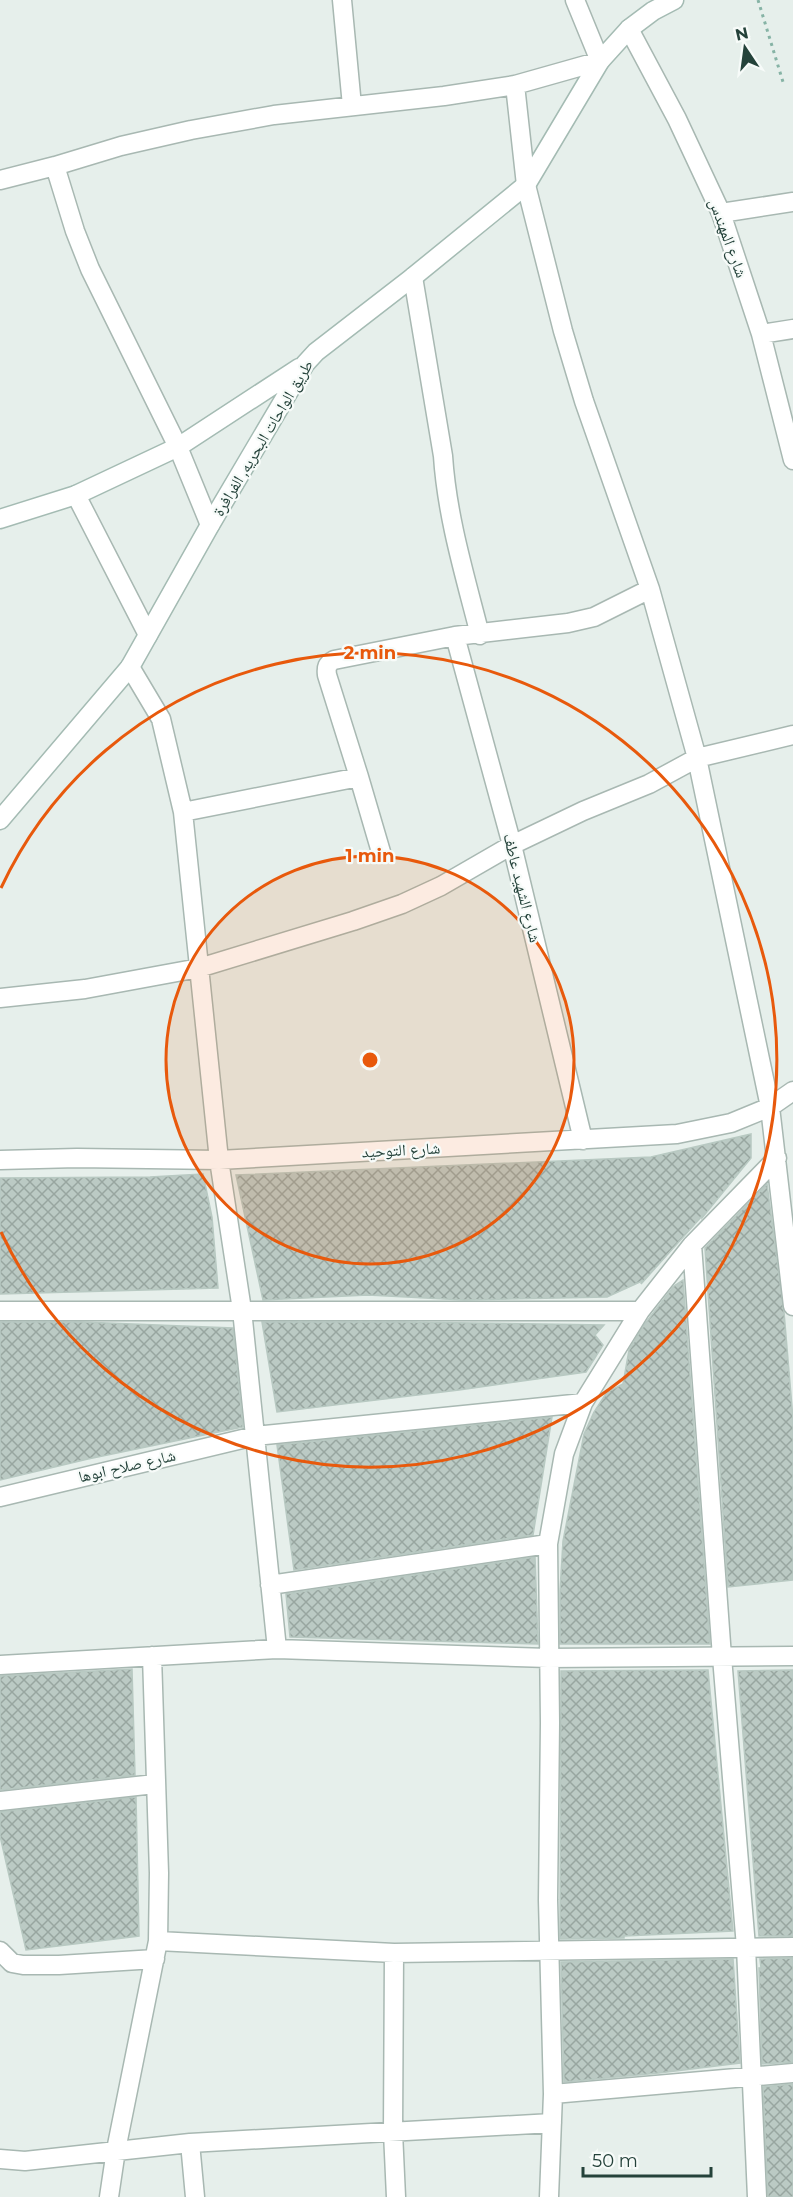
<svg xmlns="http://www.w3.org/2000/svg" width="793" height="2197" viewBox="0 0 793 2197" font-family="Montserrat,'Noto Naskh Arabic',sans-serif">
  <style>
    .building { fill: url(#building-cross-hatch); stroke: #b8c9c2; stroke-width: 1.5 }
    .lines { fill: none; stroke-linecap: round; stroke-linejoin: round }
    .street-casing { stroke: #a8b8b2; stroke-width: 21 }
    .secondary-casing { stroke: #a4bbb3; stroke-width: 21 }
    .path { stroke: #86b3a5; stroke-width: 3; stroke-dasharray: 3 4.5; stroke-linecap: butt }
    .street { stroke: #fff; stroke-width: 18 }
    .secondary { stroke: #fff; stroke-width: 18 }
    .ring { fill: none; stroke: #e8590c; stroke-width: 3 }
    .labels { text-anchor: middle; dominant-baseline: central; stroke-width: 4.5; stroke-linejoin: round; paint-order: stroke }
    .street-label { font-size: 16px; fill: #24423a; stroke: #f7fbf9 }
    .centre { fill: #e8590c; stroke: #f7fbf9; stroke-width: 3 }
    .ring-label { font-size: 18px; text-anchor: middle; font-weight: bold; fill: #e8590c; stroke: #f7fbf9; stroke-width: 4.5; stroke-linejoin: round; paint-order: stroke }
  </style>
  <defs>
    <pattern id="building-cross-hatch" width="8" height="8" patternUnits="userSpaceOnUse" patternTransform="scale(1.5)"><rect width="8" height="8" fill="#bbcac4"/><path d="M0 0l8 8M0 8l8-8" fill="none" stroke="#98a6a0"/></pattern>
  </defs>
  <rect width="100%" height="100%" fill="#e6efeb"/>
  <!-- building -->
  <path class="building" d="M751 1134V1158L702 1218V1216L641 1284 642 1281 607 1297 464 1300 368 1295 263 1300 236 1175 651 1157Z
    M203 1174 212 1217 218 1288 0 1294V1178L150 1177Z
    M767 1184 784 1312 793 1419V1580L728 1587 705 1248Z
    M683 1280 710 1644H560V1591L563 1541 584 1434 594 1412 607 1392 623 1384 629 1350 644 1325 674 1286Z
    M0 1322H82L233 1328 243 1427 88 1459 0 1480Z
    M262 1322H399L604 1325 595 1335 603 1345 586 1372 459 1390 277 1412Z
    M552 1417 533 1535 294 1570 277 1445Z
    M535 1557 538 1644 290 1637 286 1594Z
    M132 1669 135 1775 0 1790V1676Z
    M708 1670 733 1931 624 1936V1938L560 1939 561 1671Z
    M793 1670V1936H759L738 1671Z
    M136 1797 139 1936 26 1950 0 1836V1812Z
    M793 1958V2062L762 2064 759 1968H761L760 1959Z
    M733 1959 740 2063 659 2073 564 2082 561 1962Z
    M793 2084V2197H768L763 2087Z"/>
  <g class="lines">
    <!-- street casing -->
    <g class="street-casing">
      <path id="street" d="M342 0 352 106
        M629 29 677 119 721 213 761 334 793 460
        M515 85 526 185 563 331 584 401 650 589 697 758 770 1107 793 1306
        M55 166 75 231 90 269 178 447 210 525
        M0 180 55 166 121 146 191 130 274 115 444 96 515 85 600 61 575 0
        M721 213 793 202
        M413 277 443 456C447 517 465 576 480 635
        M761 334 793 329
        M76 495 148 635
        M455 636 512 845 583 1140
        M130 667 161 719 183 812 219 1160 242 1310 277 1649
        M359 777 381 852
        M183 812 359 777 327 675C326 667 327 664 334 660L455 636 568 623 594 617 650 589
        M0 998 85 989 199 968 353 921 402 904 441 886 512 845 583 811 649 784 697 758 793 735
        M0 1160 77 1158 219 1160 677 1134 731 1123 770 1107 793 1091
        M692 1245 722 1657 746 1947 757 2197
        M0 1311H640
        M0 1497 255 1436 583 1403
        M270 1585 548 1544
        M0 1665 277 1649 548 1658 793 1656
        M0 1801 155 1784
        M158 1941 394 1953 793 1947
        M0 1951 12 1963 23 1965H59L155 1959
        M394 1953 393 2132 396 2197
        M553 2094 793 2073
        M190 2143 195 2197
        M0 2159 25 2161 190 2143 552 2123
        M109 2197 116 2150 158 1941 159 1873 152 1656
        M549 2197 553 2094 548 1900 550 1723 548 1544 564 1454 583 1403 640 1311 692 1245 777 1158"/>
    </g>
    <!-- secondary casing -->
    <g class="secondary-casing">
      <path id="secondary" d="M0 519 76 495 178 447 299 368
        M0 820 130 667 210 525 305 364 316 352 413 277 526 185 600 61 629 29 653 11 674 0"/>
    </g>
    <!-- path -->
    <path class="path" d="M758 0 783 82"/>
    <!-- street -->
    <use href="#street" class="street"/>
    <!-- secondary -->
    <use href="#secondary" class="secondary"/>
  </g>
  <!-- distance rings -->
  <circle cx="370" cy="1060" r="204" fill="#e8590c" fill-opacity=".12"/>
  <g class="ring">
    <circle cx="370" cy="1060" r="204"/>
    <path d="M1 888A407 407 0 1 1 1 1232"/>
  </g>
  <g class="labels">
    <!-- street labels -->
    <g class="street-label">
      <text transform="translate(728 238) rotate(70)">شارع المهندس</text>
      <text transform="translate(263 438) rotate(-59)">طريق الواحات البحريه, الفرافرة</text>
      <text transform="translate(522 888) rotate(76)">شارع الشهيد عاطف</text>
      <text transform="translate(401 1150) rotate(-3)">شارع التوحيد</text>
      <text transform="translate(127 1466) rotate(-13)">شارع صلاح ابوها</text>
    </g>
  </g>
  <circle cx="370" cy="1060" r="9" class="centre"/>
  <g class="ring-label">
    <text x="370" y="659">2 min</text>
    <text x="370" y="862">1 min</text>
  </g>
  <!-- north arrow -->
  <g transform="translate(745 48) rotate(347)" stroke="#f7fbf9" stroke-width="4.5" paint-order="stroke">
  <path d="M0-4.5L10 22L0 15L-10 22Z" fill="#24423a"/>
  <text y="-9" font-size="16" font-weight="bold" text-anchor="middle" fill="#24423a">N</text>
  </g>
  <!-- scale -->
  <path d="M583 2167v9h128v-9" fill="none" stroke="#24423a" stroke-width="3"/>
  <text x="592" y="2167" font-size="18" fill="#24423a" stroke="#f7fbf9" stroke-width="4.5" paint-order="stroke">50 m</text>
</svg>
